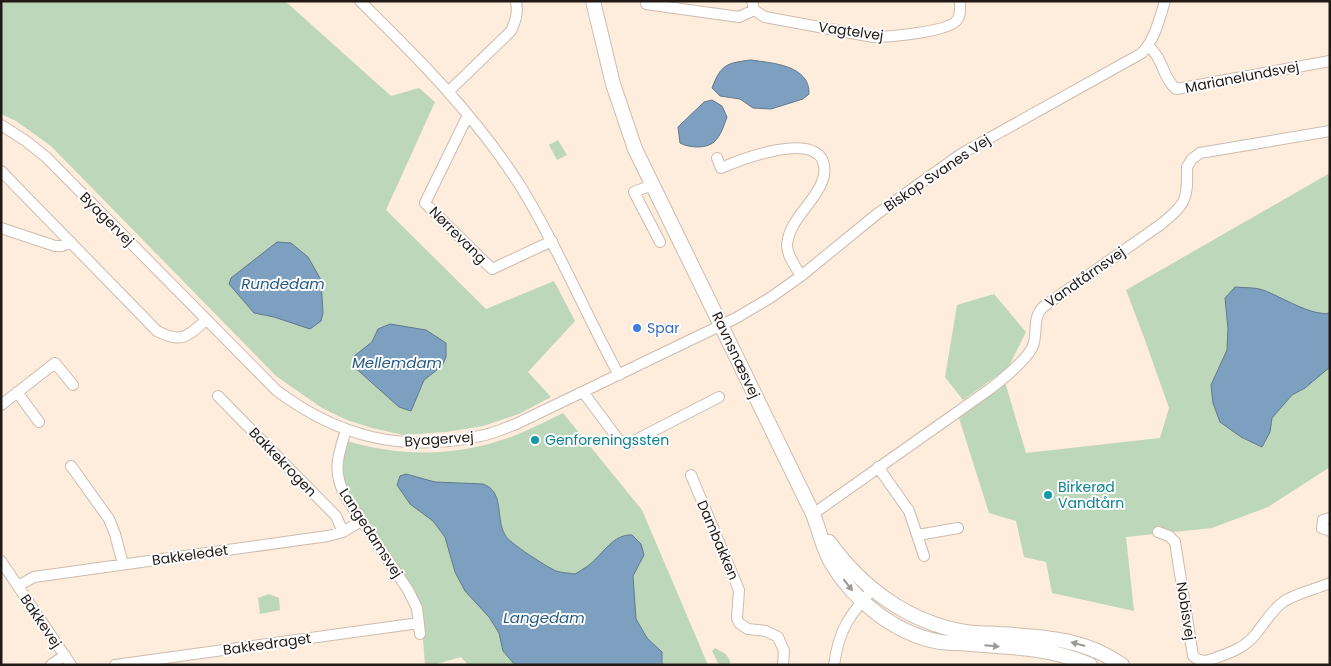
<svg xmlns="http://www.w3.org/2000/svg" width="1331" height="666" viewBox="0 0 1331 666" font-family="Poppins,sans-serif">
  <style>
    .green { fill: #bdd7ba }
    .water { fill: #7da0c0; stroke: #61788c }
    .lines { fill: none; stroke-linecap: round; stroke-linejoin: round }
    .minor-casing { stroke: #cdbcad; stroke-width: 12 }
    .major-casing { stroke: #cdbcad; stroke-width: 16 }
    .minor { stroke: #fff; stroke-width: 10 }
    .major { stroke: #fff; stroke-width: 14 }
    .oneway { fill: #9b9895 }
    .shop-dot { fill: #3f7fe0; stroke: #fdfdfd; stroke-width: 2 }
    .culture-dot { fill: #0f9aa8; stroke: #fdfdfd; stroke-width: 2 }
    .labels { text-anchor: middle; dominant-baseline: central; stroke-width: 4; stroke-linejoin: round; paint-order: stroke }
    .street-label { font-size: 14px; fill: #201914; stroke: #fdfdfd }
    .shop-label { font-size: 14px; fill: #366cbe; stroke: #fdfdfd; text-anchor: start }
    .culture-label { font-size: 14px; fill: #0d838f; stroke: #fdfdfd; text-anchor: start }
    .water-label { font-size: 15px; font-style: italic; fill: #255b86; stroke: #fdfdfd }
  </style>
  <rect width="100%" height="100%" fill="#feecdc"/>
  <!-- green -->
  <path class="green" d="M1 1H285L391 96 419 88 435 102 386 210 486 309 554 281 575 321 528 372 551 397 519 414 483 426 446 432 403 435 372 428 347 420 322 408 276 376 51 146 16 121 1 114Z
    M558 140 567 155 557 160 549 145Z
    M1330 173V467L1268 507 1212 528 1126 537 1134 611 1052 593 1046 562 1024 557 1016 521 989 513 958 415 1005 382 1026 453 1160 438 1169 408 1145 340 1126 290Z
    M994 294 1026 332 1008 368 963 400 945 377 957 305Z
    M563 413 642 510 708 665H468L461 657 433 665H425L421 614 348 494C340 471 340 464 347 441 401 457 457 457 511 437 529 430 546 421 563 413Z
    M269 594 279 598 280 610 260 614 258 598Z
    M715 648C722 652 731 655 730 665H719L712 651Z"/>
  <!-- water -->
  <path class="water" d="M751 60C772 63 810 65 809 94L803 99 771 109 753 108 740 99 720 96 712 88C721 64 727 63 751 60Z
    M712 100 722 106 727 117C724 125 721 136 714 142 706 149 689 148 680 143L678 127 704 102Z
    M277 242 291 243 308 257 321 280 323 313 321 321 310 329 274 317 254 313 229 284 231 278Z
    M1235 287C1244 288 1254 287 1263 290 1280 296 1312 317 1330 313V367L1305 388 1292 395 1272 418 1270 432 1262 447 1241 437 1220 422 1213 403 1211 385 1227 350 1228 329 1225 298Z
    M390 324 426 330 446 343V357L442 366 424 380 411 411 399 407 352 365 353 357 372 342 378 329Z
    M406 474 435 482 483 484C505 492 495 518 505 535 509 543 547 567 556 571 562 573 569 573 575 574 580 571 585 568 589 565 603 554 613 534 632 535L641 544 644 555 633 576 636 619 647 638 662 652V665H515L503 651 499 633 489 617 465 591 455 572 445 537 433 521 410 504 397 485 400 476Z"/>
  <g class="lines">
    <!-- minor casing -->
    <g class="minor-casing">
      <path id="minor" d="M360 1C418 58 477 117 521 187 558 247 585 313 619 375
        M752 1 754 10 765 17 873 37C888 37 949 32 957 20 961 15 960 8 960 1
        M646 4 739 17 754 10
        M1148 46C1163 57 1162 77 1176 89L1330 61
        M448 92 511 31C516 20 518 13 516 1
        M468 115 425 203 492 269 552 241
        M1 125 26 141 46 157 276 390C338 437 403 453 480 436 493 434 505 428 516 424L736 318 770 298 801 276 877 214 961 154 1142 53C1155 39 1159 20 1165 1
        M717 158 721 168C742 159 807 134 822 159 825 166 825 175 822 182 814 203 789 220 787 245 787 256 796 267 801 276
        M1 171 157 331C182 344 188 336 206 320
        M652 185 634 192 660 242
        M1 228 55 246H62L71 242
        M17 392 39 422
        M583 392 618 439 624 442 630 443 719 397
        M218 396 336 516 343 532
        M1 405 55 363 73 385
        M346 430C338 456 332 470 345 496L408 590 417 608 420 634
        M71 466 109 519 115 534 123 564
        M878 467 909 511 924 556
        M691 475 739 590 737 618 739 623 748 629 766 631 778 637 784 651 783 665
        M813 514 990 389C1002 380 1025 361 1032 348 1039 334 1031 319 1043 307L1160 225C1186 204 1188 200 1187 167L1192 159 1200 153 1330 131
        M1330 518 1323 520 1322 528 1330 531
        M1158 532 1169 536 1175 542 1193 656C1202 664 1209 660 1218 657 1232 652 1245 647 1255 635 1264 624 1271 611 1283 602 1294 594 1316 589 1330 583
        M918 535 958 528
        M1 561 71 665
        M18 586 34 577 328 536 343 532 361 521
        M51 665 65 655
        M115 665 419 623
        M834 665C839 629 849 616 872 590"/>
    </g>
    <!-- major casing -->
    <g class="major-casing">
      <path id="major" d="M593 1 613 84 635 149 813 514C819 529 823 549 832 564 855 602 896 634 940 642 950 643 961 643 971 644 1012 647 1052 648 1090 665
        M829 542C862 588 908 622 965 632 976 634 988 633 999 634 1043 637 1084 638 1122 665"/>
    </g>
    <!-- minor -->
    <use href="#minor" class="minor"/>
    <!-- major -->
    <use href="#major" class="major"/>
  </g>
  <!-- one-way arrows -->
  <defs><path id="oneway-solid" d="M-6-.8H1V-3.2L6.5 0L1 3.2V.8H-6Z" transform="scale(1.25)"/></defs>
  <g class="oneway">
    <use href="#oneway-solid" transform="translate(848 585) rotate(52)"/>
    <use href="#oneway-solid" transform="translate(1078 644) rotate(-165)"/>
    <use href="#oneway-solid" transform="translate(992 646) rotate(5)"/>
  </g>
  <!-- markers -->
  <circle class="shop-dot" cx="637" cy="328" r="5"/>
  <g class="culture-dot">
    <circle cx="535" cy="440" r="5"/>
    <circle cx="1048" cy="495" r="5"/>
  </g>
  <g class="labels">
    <!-- street labels -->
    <g class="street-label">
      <text transform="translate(851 31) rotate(8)">Vagtelvej</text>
      <text transform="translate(1242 77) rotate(-11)">Marianelundsvej</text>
      <text transform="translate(937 173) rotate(-34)">Biskop Svanes Vej</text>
      <text transform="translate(107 219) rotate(45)">Byagervej</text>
      <text transform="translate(458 235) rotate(45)">Nørrevang</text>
      <text transform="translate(1085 277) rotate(-35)">Vandtårnsvej</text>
      <text transform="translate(736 355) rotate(65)">Ravnsnæsvej</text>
      <text transform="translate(439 439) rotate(-4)">Byagervej</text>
      <text transform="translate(283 462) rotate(46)">Bakkekrogen</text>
      <text transform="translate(371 533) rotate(57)">Langedamsvej</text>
      <text transform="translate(718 540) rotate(67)">Dambakken</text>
      <text transform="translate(190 555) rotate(-8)">Bakkeledet</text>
      <text transform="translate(1186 611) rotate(81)">Nobisvej</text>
      <text transform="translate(41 621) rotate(56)">Bakkevej</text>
      <text transform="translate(267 644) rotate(-8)">Bakkedraget</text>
    </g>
    <!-- shop labels -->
    <g class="shop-label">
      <text x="647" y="328">Spar</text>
    </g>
    <!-- culture labels -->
    <g class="culture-label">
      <text x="545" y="440">Genforeningssten</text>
      <text x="1058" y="487">Birkerød<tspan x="1058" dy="16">Vandtårn</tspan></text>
    </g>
    <!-- water labels -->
    <g class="water-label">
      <text x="283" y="283">Rundedam</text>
      <text x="397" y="362">Mellemdam</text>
      <text x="544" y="617">Langedam</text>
    </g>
  </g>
  <!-- border -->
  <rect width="1331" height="666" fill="none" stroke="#201914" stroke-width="5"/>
</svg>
